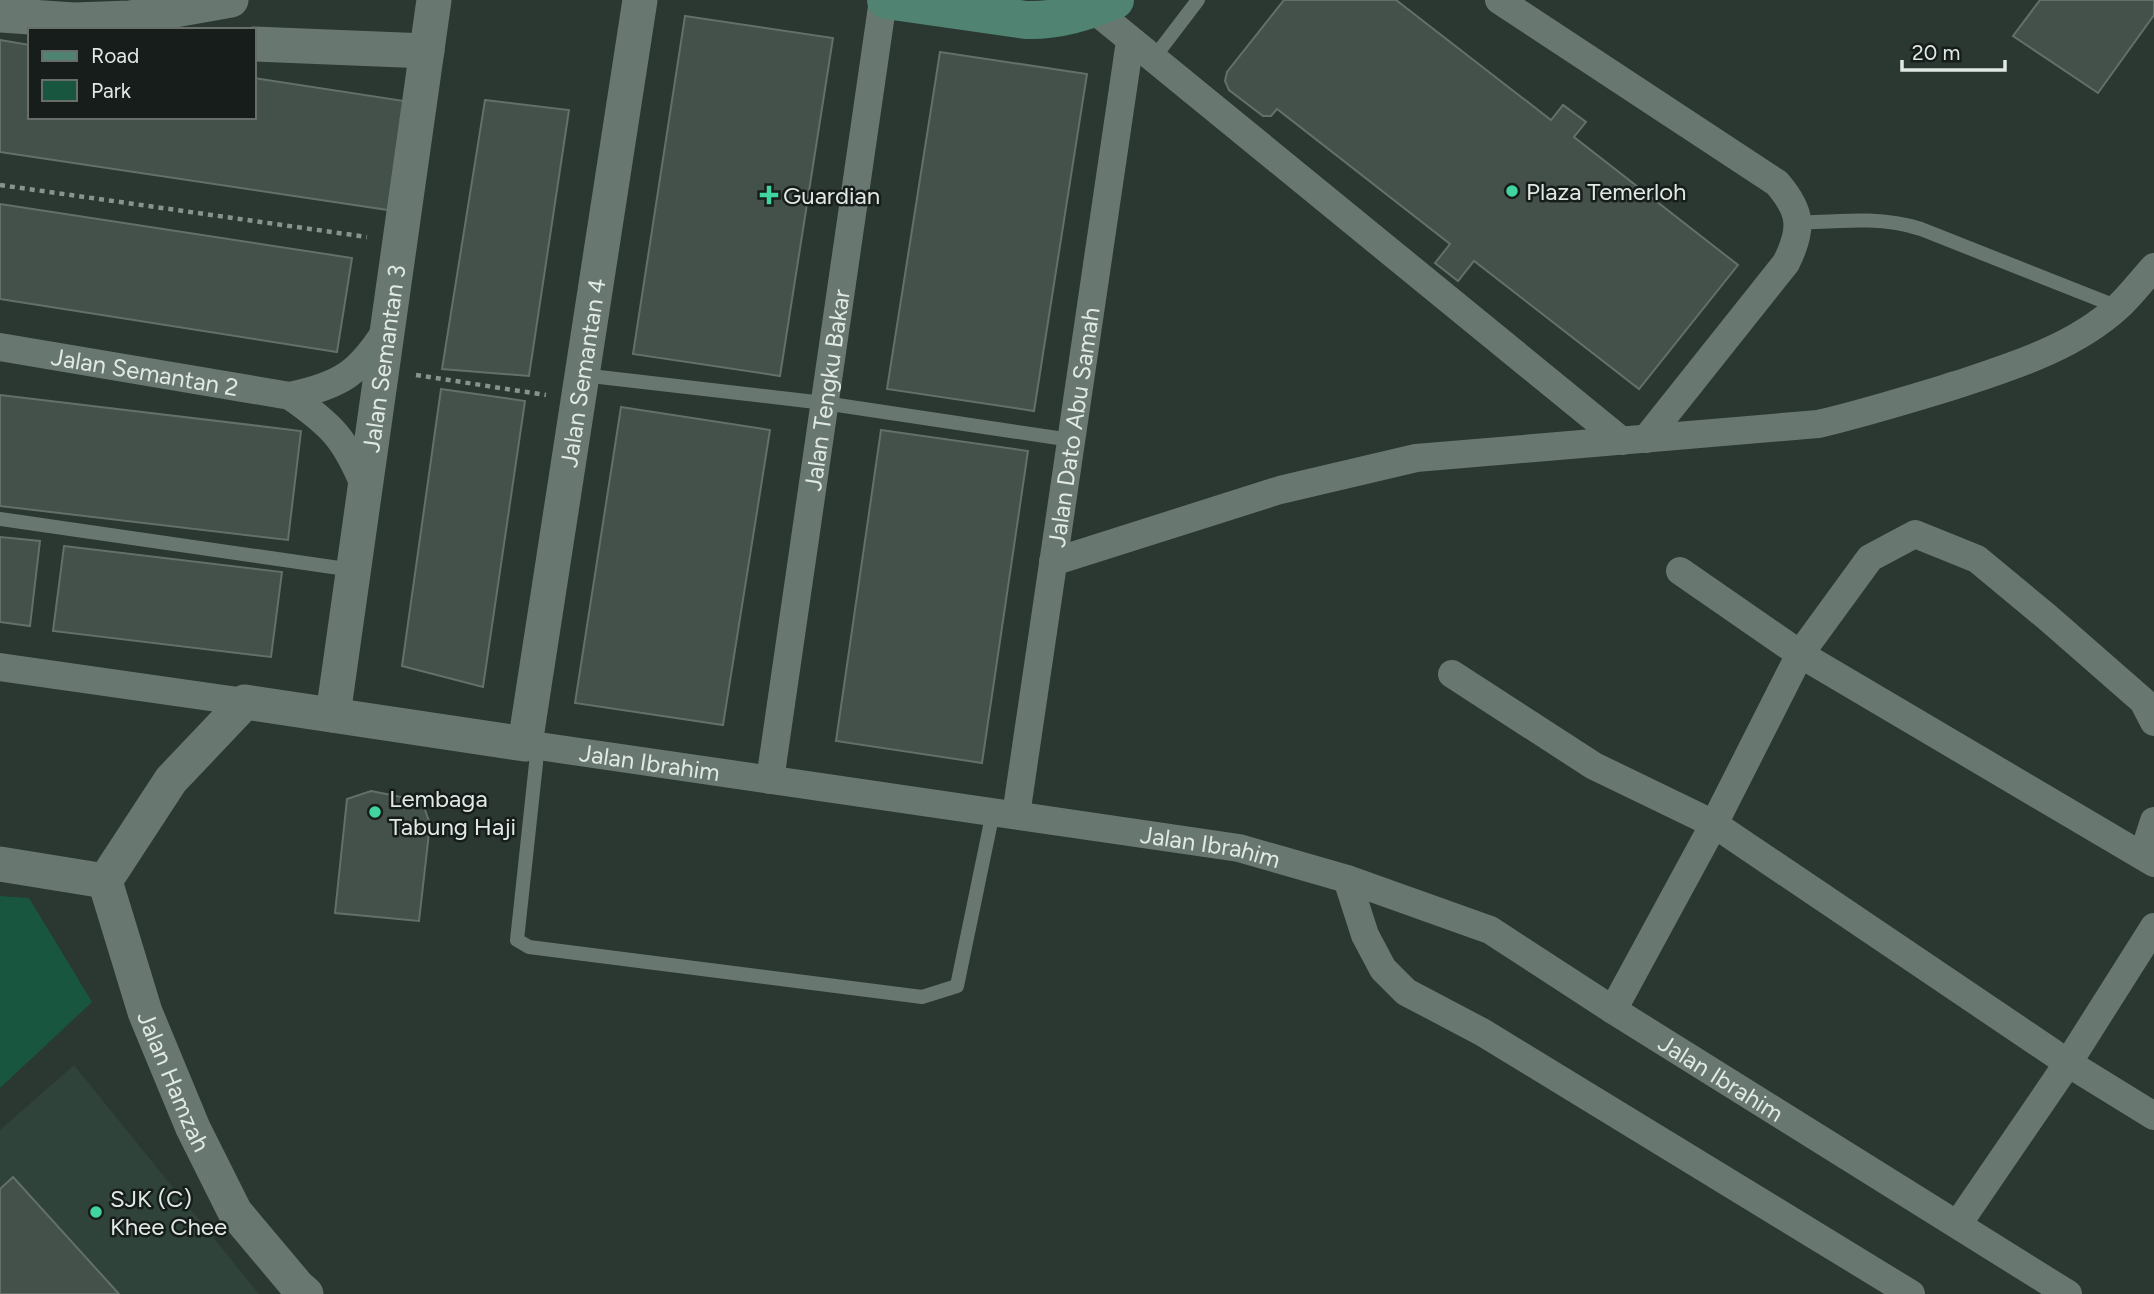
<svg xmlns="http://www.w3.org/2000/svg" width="2154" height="1294" viewBox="0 0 2154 1294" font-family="Figtree,sans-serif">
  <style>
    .built { fill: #2f433a }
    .green { fill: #195640 }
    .building { fill: #44504a; stroke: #63706a; stroke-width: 2 }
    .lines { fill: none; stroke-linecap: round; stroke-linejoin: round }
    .path { stroke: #89938e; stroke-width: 4.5; stroke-dasharray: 5 5; stroke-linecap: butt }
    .service { stroke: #697771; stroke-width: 14 }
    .minor { stroke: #697771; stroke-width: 28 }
    .tertiary { stroke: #697771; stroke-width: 35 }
    .secondary { stroke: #508372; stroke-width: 38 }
    .poi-dot { fill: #41d4a1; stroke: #171d1a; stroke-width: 2.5 }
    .labels { text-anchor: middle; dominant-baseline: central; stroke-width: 5; stroke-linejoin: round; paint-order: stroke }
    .poi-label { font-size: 24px; fill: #e1e9e5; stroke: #171d1a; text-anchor: start }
    .street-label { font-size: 24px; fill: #e1e9e5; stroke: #171d1a }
  </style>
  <rect width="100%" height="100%" fill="#2b3731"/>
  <!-- built -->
  <path class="built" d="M74 1065 259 1294H0V1130Z"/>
  <!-- green -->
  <path class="green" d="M0 896 29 898 92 1002 0 1088Z"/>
  <!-- building -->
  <path class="building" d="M1284 0H1396L1551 120 1563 105 1586 122 1574 137 1738 265 1639 389 1474 261 1458 281 1435 263 1450 244 1277 109 1271 116H1263L1229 90 1225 81 1227 72Z
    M2040 0H2154V15L2098 93 2013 36Z
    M685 16 833 38 780 376 633 354Z
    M0 40 30 45V117H254V78L404 101 388 210 0 152Z
    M940 52 1087 74 1034 411 887 389Z
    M485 100 569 110 529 376 442 369Z
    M0 204 352 258 337 352 0 299Z
    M441 389 525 401 483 687 402 666Z
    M0 395 301 431 288 540 0 506Z
    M621 407 770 430 723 725 575 703Z
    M881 430 1028 451 982 763 836 741Z
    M0 537 40 541 30 626 0 622Z
    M64 546 282 572 271 657 53 631Z
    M371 791 422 801 430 824 419 921 335 913 347 799Z
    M13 1177 119 1294H0V1189Z"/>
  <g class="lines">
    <!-- path -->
    <path class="path" d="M0 185 367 237
      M416 375 546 395"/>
    <!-- service -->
    <path class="service" d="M1153 59 1198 0
      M1798 223C1839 221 1881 216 1921 229L2118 307
      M582 375 824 403 1071 440
      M0 519 353 570
      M538 745 517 940 529 947 922 997 957 986 993 812"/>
    <!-- minor -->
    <g class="minor">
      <path d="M1499 0 1777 183C1802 212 1803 229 1786 263L1646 439"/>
      <path d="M1093 9 1622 441"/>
      <path id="s1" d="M0 347 290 396C333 426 345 439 365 487"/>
      <path d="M290 396C342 385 359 373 387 329"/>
      <path d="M1053 562 1280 490 1416 458 1818 424C1865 413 1910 399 1956 385 2013 366 2073 348 2118 307 2131 295 2142 280 2154 267"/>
      <path d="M1680 571 1800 654 2154 863"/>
      <path d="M0 667 245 702"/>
      <path d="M1452 674 1594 766 1714 824 2068 1063 2154 1116"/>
      <path id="s2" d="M525 744 1239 848 1347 879 1490 930 1613 1010 2068 1294"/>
      <path id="s3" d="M770 780 883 0"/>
      <path id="s4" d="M1016 815 1130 41"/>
      <path d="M2143 855 2154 821"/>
      <path d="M1347 879 1365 935 1383 969 1406 992 1482 1032 1911 1294"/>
      <path d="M1613 1010 1714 824 1800 654 1870 558 1915 534 1977 559 2047 617 2143 701 2154 722"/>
      <path d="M1958 1224 2068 1063 2154 927"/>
    </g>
    <!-- tertiary -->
    <g class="tertiary">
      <path d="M0 15 74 20 130 18 231 0"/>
      <path d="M254 44 427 51"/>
      <path id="s5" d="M333 715 434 0"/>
      <path d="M0 864 105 881"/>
      <path id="s6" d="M105 881 171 780 245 702 525 744 640 0"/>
      <path id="s7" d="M105 881 145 1012 193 1128 235 1212 298 1287 306 1294"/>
    </g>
    <!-- secondary -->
    <path class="secondary" d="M886 0 1026 20C1058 21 1086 12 1115 0"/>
  </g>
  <!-- markers -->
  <g class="poi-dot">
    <circle cx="1512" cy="191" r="7"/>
    <path d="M765.5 184.5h7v7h7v7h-7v7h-7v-7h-7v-7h7z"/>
    <circle cx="375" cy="812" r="7"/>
    <circle cx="96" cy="1212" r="7"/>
  </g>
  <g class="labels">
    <!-- poi labels -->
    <g class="poi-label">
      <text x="1526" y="191">Plaza Temerloh</text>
      <text x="783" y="195">Guardian</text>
      <text x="389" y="798">Lembaga<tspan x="389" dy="28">Tabung Haji</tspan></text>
      <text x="110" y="1198">SJK (C)<tspan x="110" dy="28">Khee Chee</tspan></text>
    </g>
    <!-- street labels -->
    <g class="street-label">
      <text stroke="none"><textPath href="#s5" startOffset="360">Jalan Semantan 3</textPath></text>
      <text stroke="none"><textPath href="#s1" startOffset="147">Jalan Semantan 2</textPath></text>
      <text stroke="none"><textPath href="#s6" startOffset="887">Jalan Semantan 4</textPath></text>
      <text stroke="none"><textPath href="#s3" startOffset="394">Jalan Tengku Bakar</textPath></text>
      <text stroke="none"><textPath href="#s4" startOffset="392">Jalan Dato Abu Samah</textPath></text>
      <text stroke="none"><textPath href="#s2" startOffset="126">Jalan Ibrahim</textPath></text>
      <text stroke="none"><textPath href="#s2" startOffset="693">Jalan Ibrahim</textPath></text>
      <text stroke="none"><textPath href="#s2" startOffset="1260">Jalan Ibrahim</textPath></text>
      <text stroke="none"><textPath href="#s7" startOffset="212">Jalan Hamzah</textPath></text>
    </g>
  </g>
  <!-- legend -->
  <rect x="28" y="28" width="228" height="91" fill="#171d1a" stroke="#686f6b" stroke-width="2"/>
  <rect x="42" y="51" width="35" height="10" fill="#508372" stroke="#686f6b" stroke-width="2"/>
  <text x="91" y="63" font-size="21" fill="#e1e9e5">Road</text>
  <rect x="42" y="80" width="35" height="21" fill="#195640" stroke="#686f6b" stroke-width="2"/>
  <text x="91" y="98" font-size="21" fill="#e1e9e5">Park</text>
  <!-- scale -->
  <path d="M1902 60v10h103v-10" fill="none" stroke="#e1e9e5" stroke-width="3.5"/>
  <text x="1912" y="60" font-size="21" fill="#e1e9e5" stroke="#171d1a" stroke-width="5" paint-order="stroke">20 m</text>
</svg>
